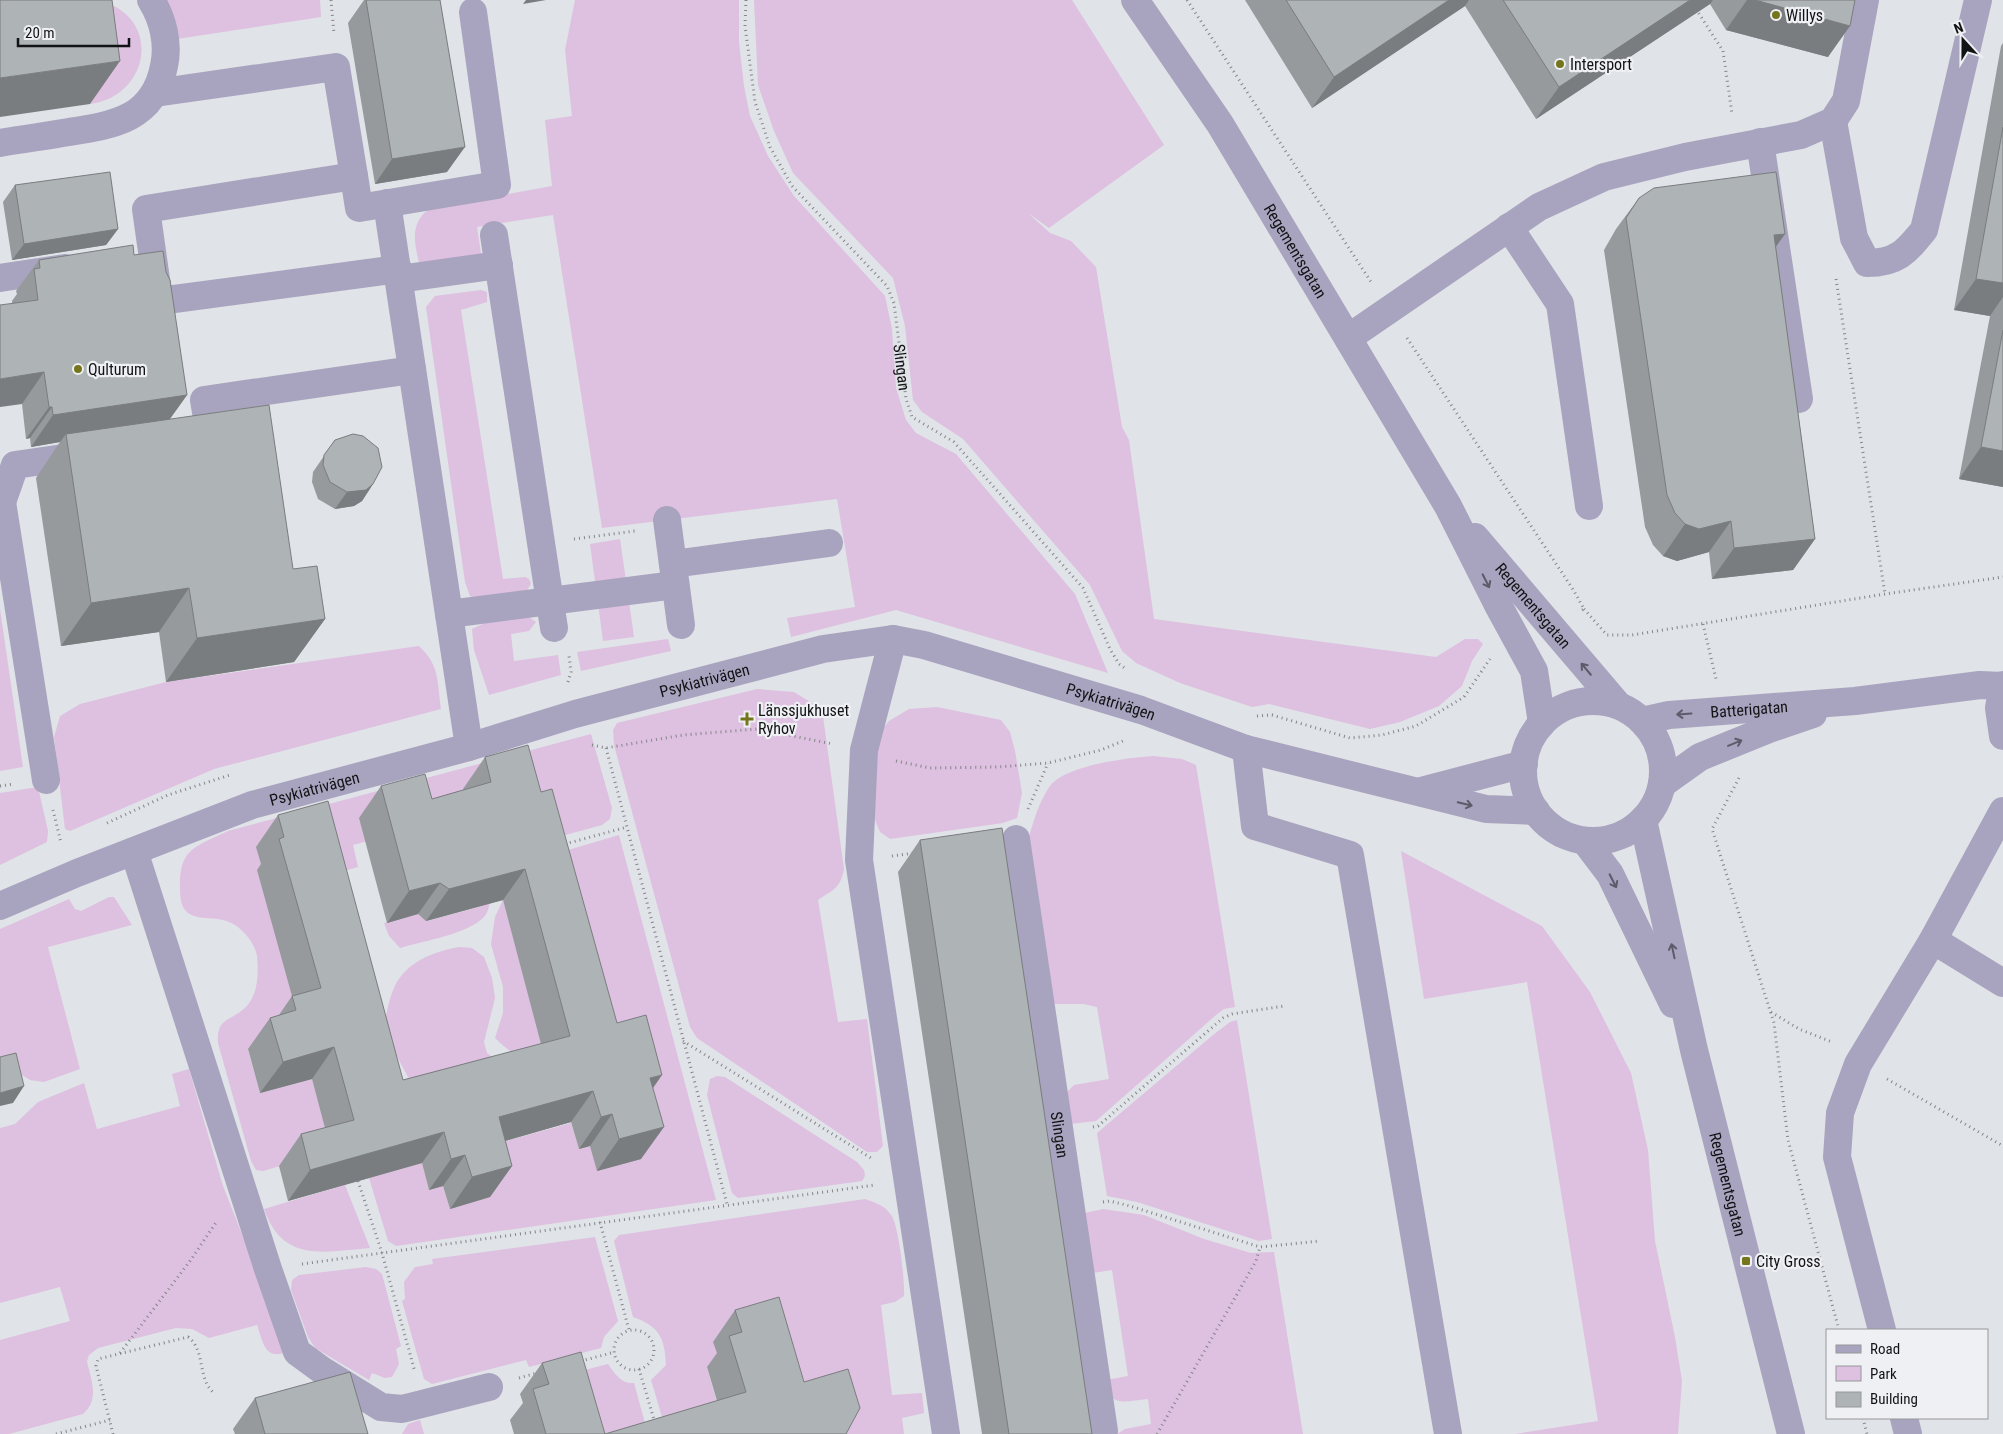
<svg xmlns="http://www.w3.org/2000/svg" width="2003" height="1434" viewBox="0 0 2003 1434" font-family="'Roboto Condensed',sans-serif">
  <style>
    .green { fill: #dec0e0 }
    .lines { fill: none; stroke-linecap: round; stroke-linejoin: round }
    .path { stroke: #848689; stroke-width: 3; stroke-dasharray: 1 4; stroke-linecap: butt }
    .minor { stroke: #a8a3bf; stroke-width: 28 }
    .wall { fill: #969a9c }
    .shaded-wall { fill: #7a7d7f }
    .building { fill: #aeb3b5; stroke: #7a7d7f }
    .oneway { stroke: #5d5b6a }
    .poi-dot { fill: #75761c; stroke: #eef0f4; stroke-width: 2 }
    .labels { text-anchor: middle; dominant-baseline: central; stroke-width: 4.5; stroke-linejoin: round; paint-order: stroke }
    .poi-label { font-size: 16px; fill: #121314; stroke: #eef0f4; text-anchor: start }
    .street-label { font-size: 16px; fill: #121314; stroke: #eef0f4 }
  </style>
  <rect width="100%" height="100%" fill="#e0e3e7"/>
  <!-- green -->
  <path class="green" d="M75 0C84 0 94 0 102 1 163 20 149 96 90 104Z
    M165 0H320L321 17 170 40Z
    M575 0H739V42L744 86 750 116 768 156 794 196 885 296 892 329 896 388 906 420 916 433 956 454 1075 594 1108 673 896 610 791 637 787 618 855 607 837 499 602 528 553 215 477 227 482 260 420 267C415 244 408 225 430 208L552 186 545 120 572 116 565 50Z
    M754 0H1072L1164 145 1049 228 1028 213 1050 233 1071 241 1096 267 1122 427 1129 440 1154 619 1436 657 1465 639H1478L1483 644 1472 661 1462 686 1439 706 1400 722 1370 729 1269 704 1252 707 1180 683 1136 663 1122 651 1090 585 963 439 922 412 913 400 905 326 893 278 793 173 774 131 758 85Z
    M481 290 487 292V302L461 310 503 579 525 577 529 579 531 584 527 590 476 599 470 596 465 582 426 307 435 296Z
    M620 539 634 637 603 641 590 544Z
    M0 609 23 767 0 771Z
    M527 616 536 622 529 631 511 634 514 661 558 655 561 675 489 695 474 650 472 629 487 622Z
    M668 639 671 651 581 671 577 652Z
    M419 646C440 666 437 681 441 709L214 769 70 831 65 829 54 737 60 716 80 704 166 682Z
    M757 689 794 692 822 709 844 869C840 889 834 889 818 900L838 1022 867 1019 883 1146 877 1152H867L697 1038 690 1027 614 745 613 730 617 723Z
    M937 707 1001 720 1010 732 1015 751 1022 793 1017 818 1003 823 890 839 880 832 875 820 869 781 873 741 889 721 909 709Z
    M591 734 612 808 610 819 602 825 536 843 469 813 353 845 358 867 319 878 262 869 299 1020 248 1050 260 1093 312 1079 332 1151 263 1171 256 1170 251 1161 218 1043C217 1021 225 1022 240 1012 258 1000 259 976 257 956 255 943 242 927 229 922 217 916 200 921 188 913 181 908 180 897 180 889 179 848 195 847 228 831Z
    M1153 756 1182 759 1196 765 1235 1007 1224 1009 1216 1015 1096 1121 1070 1124 1067 1092 1074 1085 1109 1079 1097 1007 1083 1004H1055L1050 1000 1028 840C1033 823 1039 801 1050 786 1066 765 1127 758 1153 756Z
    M38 787 48 831 47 842 0 865V793Z
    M619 835 716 1200 396 1246 388 1241 369 1178 422 1163 429 1190 443 1186 450 1209 490 1197 477 1149 571 1123 579 1149 590 1146 541 858Z
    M1401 851 1542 926 1590 992 1631 1073 1648 1150 1655 1241 1675 1337 1682 1381 1678 1434H1515L1598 1421 1527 982 1424 999Z
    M490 895C490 903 489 911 484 917 468 934 423 941 400 948L389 936 384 923 418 914 427 921 479 907Z
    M109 897H114L132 925 48 947 80 1069 44 1082 30 1080 17 1072 0 1070V929L69 899 75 909 81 911Z
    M503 900 544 1053C517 1057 515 1057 495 1038L503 1013V987L491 944 495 917Z
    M460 947 472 948 484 957 492 978 495 998 484 1042 487 1053 516 1076 424 1100 408 1077 383 1030C387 1013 390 988 402 975 416 958 440 950 460 947Z
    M1237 1020 1272 1239 1259 1241 1137 1202 1107 1196 1097 1133 1213 1035 1230 1022Z
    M189 1069 223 1186 288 1351C265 1362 263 1342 257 1325L209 1338 192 1329 176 1328 98 1348 89 1355 87 1361C91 1380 100 1399 83 1414L9 1434H0V1340L70 1321 60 1287 0 1303V1128L15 1124 38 1102 84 1083 97 1129 180 1106 172 1074Z
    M717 1076 725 1077 857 1162 864 1170 865 1176 862 1181 738 1198 732 1193 707 1095 710 1079Z
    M345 1185 370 1248C323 1252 283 1263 264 1209Z
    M865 1199C876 1203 884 1205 891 1215 899 1225 905 1283 904 1296L895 1302 881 1305 892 1395 922 1393 924 1413 902 1418 904 1434H836L720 1364 707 1368 723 1424 667 1434 651 1380 666 1365C665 1338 659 1326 633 1317L614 1241 619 1235Z
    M1103 1209 1144 1215 1204 1239 1251 1253 1274 1252 1303 1434H1117L1125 1429 1151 1424 1148 1399C1125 1401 1109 1409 1106 1380L1128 1376 1112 1270 1093 1273 1085 1213Z
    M595 1237 618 1321 604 1337 601 1348 529 1367 526 1360 432 1384 424 1379 402 1301 405 1299 404 1282 415 1267 433 1264 432 1259Z
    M366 1267 376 1269 382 1274 401 1346 396 1349 399 1364 392 1377 385 1378 372 1373 369 1380 315 1348 308 1337 291 1290 292 1280 299 1275Z
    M608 1364C615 1374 621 1384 634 1383L648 1434H573L535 1383Z
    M420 1420 424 1434H402L408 1424Z"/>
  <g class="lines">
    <!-- path -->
    <g class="path">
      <path d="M331 0 334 34"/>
      <path id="s1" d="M746 0 745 26 755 102 770 147 792 186 887 286 894 303 906 399 912 417 954 442 1083 588 1110 649 1119 664 1126 669"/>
      <path d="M1187 0 1371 282"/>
      <path d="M1696 9 1723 51 1732 114"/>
      <path d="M1836 279 1885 594"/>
      <path d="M1407 338 1574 591 1584 609 1582 610"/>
      <path d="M574 539 635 531"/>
      <path d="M1584 609 1607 635H1632L1885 594 2003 577"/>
      <path d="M1703 624 1716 679"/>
      <path d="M568 682 571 672 569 656"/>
      <path d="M1257 716 1272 715 1350 738 1382 735 1416 726 1464 697 1490 659"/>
      <path d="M592 745 606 748 683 735 757 729 833 744"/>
      <path d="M606 748 727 1204"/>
      <path d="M896 761 930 768 998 767 1048 763 1101 750 1123 741"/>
      <path d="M1739 778 1712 829 1774 1023 1788 1140 1839 1330"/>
      <path d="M0 786 14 784"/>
      <path d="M1028 809 1048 763"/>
      <path d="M53 810 61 843"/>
      <path d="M107 823 168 795 230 775"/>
      <path d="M565 844 627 827"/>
      <path d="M892 856 915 853"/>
      <path d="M1771 1012 1799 1029 1832 1042"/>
      <path d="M683 1041 871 1158"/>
      <path d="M1887 1079 2003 1146"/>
      <path d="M1093 1127 1098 1126 1223 1018 1232 1014 1284 1006"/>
      <path d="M358 1181 382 1253 415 1372"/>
      <path d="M1103 1202 1110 1201 1130 1206 1260 1247 1320 1241"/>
      <path d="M600 1222 629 1330"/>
      <path d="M302 1264 875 1185"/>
      <circle cx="634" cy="1350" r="20"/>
      <path d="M120 1353 190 1261 217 1221"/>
      <path d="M581 1361 615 1352"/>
      <path d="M639 1369 655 1423"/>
      <path d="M519 1378 537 1373"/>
      <path d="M1863 1418 1867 1434"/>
      <path d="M56 1434 110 1420"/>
      <path d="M113 1434 96 1366 98 1359 188 1337C206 1350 197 1379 214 1393"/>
      <path d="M1157 1434 1256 1261 1260 1247"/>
    </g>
    <!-- minor -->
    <g class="minor">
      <path id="s2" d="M1135 0 1220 124 1448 506 1498 605 1534 671 1542 723"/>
      <path d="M155 93 336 67 354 176"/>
      <path d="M1833 121 1854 238 1867 263C1897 263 1906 252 1924 230L1978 0"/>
      <path d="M1760 142 1799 399"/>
      <path d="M0 143C23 139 46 136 69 132 114 125 154 119 164 66 169 44 163 19 151 0"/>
      <path d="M387 203 469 747"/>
      <path d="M1509 227 1560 304 1589 506"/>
      <path d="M494 235 554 628"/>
      <path d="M398 269 159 301 146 209 354 176 359 208 497 185 473 12"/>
      <path d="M0 278 65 268"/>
      <path d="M399 279 499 265"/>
      <path d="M1348 338 1539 207 1604 177 1685 157 1801 135 1833 121 1846 101 1865 0"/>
      <path d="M196 438 210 436 204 400 412 370"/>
      <path d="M2 502 15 465 84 455"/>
      <path d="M0 503 2 502 46 780"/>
      <path d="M667 520 681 625"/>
      <path id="s3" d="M1475 537 1618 705"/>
      <path d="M673 564 829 543"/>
      <path d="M449 614 675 585"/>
      <path d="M893 639 864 750 859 860 946 1434"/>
      <path d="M2003 685 1999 708 2003 736"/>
      <circle cx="1593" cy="771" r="70"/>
      <path id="s4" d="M1642 721 1669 715 1855 701 1980 685 2003 686"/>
      <path d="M1246 749 1255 826 1350 855 1448 1434"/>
      <path d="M1662 784 1700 757 1769 729 1813 714"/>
      <path d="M1421 791 1524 764"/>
      <path id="s5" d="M1643 820 1694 1050 1791 1434"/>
      <path id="s6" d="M1016 839 1104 1431"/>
      <path d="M1585 841 1610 874 1673 1004"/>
      <path d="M134 851 268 1269 297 1352 323 1371 381 1407 402 1409 489 1387"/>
      <path id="s7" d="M0 906 77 873 252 805 469 747 575 714 823 649 893 639 924 645 1141 710 1246 749 1486 809 1536 811"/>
      <path d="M1933 940 2003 983"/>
      <path d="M1882 1330 1837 1157 1840 1113 1858 1064 1933 940 2003 811"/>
      <path d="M1904 1418 1908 1434"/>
    </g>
  </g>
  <!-- wall -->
  <path class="wall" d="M364 0H440L447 172 375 184 348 23Z
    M1245 0H1855L1828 57 1726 30 1710 4 1536 119 1465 6 1312 108Z
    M2003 43V487L1959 479 1990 316 1954 310 2001 46Z
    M15 185 118 229 106 245 12 260 3 202Z
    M1639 198 1776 247 1815 539 1793 570 1712 579 1709 552 1677 561 1663 556 1653 545 1645 527 1604 250 1616 229Z
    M134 255 166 272 187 395 170 419 293 569 325 619 294 662 166 682 159 632 61 646 36 478 60 442 31 447 30 438 26 439 22 404 12 301 17 294 16 291 39 260Z
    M335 440 373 484 362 501 354 506 335 509 318 499 312 482 313 472Z
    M485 757 541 792 617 1023 653 1089 641 1159 597 1171 590 1146 579 1149 571 1122 505 1141 512 1166 490 1197 450 1209 443 1186 429 1190 422 1163 288 1201 279 1166 301 1134 325 1128 312 1079 260 1093 248 1049 270 1018 279 1015 292 996 257 870 261 864 256 847 278 815 403 1080 541 1044 503 900 426 921 418 914 387 923 359 818 381 786 432 799 463 790V789Z
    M920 840 1092 1434H982L898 872Z
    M735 1310 804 1382 846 1434H514L510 1420 523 1403 520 1394 542 1363 605 1434 717 1401 707 1367 717 1353 713 1342Z
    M255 1398 368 1434H235L233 1429Z"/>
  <!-- shaded-wall -->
  <path class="shaded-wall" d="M526 0H546L523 4Z
    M1449 0H1469L1465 6 1312 108 1334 77Z
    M1690 0H1713L1710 4 1536 119 1559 87Z
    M1747 0H1755L1850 26 1828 57 1726 30Z
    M120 61 90 104 0 117V78Z
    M465 147 447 172 375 184 392 159Z
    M118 229 106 245 12 260 24 244Z
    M1785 234 1763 265 1774 235Z
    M1976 279 2003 283V297L1990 316 1954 310Z
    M44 372 22 404 0 407V379Z
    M187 395 164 427 66 434 60 442 31 447 53 415Z
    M49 407H52L30 438 26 439Z
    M1981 447 2003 451V487L1959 479Z
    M373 484 362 501 354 506 335 509 347 492Z
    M1731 521 1709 552 1677 561 1663 556 1685 524Z
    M1815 539 1793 570 1712 579 1734 548Z
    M189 588 159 632 61 646 91 603Z
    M325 619 294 662 166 682 197 638Z
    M525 869 503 900 426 921 449 889Z
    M440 883 418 914 387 923 409 891Z
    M334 1047 312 1079 260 1093 283 1062Z
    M662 1075 640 1107 650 1078Z
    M24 1086 13 1103 0 1106V1093Z
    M593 1091 571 1122 477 1149 499 1117Z
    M612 1114 590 1146 579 1149 601 1117Z
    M664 1127 641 1159 597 1171 619 1139Z
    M444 1132 422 1163 288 1201 310 1170Z
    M465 1155 443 1186 429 1190 451 1159Z
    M512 1166 490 1197 450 1209 472 1177Z"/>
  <!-- building -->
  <path class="building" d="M0 0H112L120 61 0 78Z
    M366 0H440L465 147 392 159Z
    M1286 0H1449L1334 77Z
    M1503 0H1690L1559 87Z
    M1755 0H1855L1850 26Z
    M2003 127V283L1976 279Z
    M110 172 118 229 24 244 15 185Z
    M1776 172 1785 234 1774 235 1815 539 1734 548 1731 521 1699 529 1685 524 1675 513 1667 495 1626 218 1639 198 1654 188Z
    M133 245 134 255 163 251 166 272 170 280 187 395 53 415 52 407H49L44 372 0 379V305L38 300 34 269 40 268 39 260Z
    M2003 330V451L1981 447Z
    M269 405 293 569 317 566 325 619 197 638 189 588 91 603 66 434Z
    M353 434 363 436 378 448 382 467 373 484 366 490 347 492 330 482 323 465 324 455 335 440Z
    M528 745 541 792 552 789 617 1023 646 1015 662 1075 650 1078 664 1127 619 1139 612 1114 601 1117 593 1091 499 1117 512 1166 472 1177 465 1155 451 1159 444 1132 310 1170 301 1134 354 1120 334 1047 283 1062 270 1018 296 1010 292 996 321 988 279 839 284 837 278 815 328 801 403 1080 570 1036 525 869 449 889 440 883 409 891 381 786 425 774 432 799 491 782 485 757Z
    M1002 828 1092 1434H1009L920 840Z
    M16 1053 24 1086 0 1093V1057Z
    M779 1297 804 1382 848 1369 860 1408 846 1434H546L533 1389 549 1384 542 1363 581 1352 605 1434 746 1392 729 1336 742 1332 735 1310Z
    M350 1372 368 1434H265L255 1398Z"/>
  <!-- one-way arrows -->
  <defs><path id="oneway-shaft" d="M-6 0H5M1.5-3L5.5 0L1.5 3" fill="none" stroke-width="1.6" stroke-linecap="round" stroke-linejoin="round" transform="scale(1.25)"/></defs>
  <g class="oneway">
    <use href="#oneway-shaft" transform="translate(1486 581) rotate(63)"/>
    <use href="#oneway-shaft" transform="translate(1586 669) rotate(-130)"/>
    <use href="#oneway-shaft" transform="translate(1684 714) rotate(176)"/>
    <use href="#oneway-shaft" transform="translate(1735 743) rotate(-22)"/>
    <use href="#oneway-shaft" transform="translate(1465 804) rotate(14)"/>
    <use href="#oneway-shaft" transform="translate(1613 881) rotate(63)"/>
    <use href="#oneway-shaft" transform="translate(1673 951) rotate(-102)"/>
  </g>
  <!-- markers -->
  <g class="poi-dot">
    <circle cx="1776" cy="15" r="5"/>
    <circle cx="1560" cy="64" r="5"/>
    <circle cx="78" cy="369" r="5"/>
    <path d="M744.5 711.5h5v5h5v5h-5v5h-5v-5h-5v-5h5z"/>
    <rect x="1741" y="1256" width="10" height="10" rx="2.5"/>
  </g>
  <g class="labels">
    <!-- poi labels -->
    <g class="poi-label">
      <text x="1786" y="15">Willys</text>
      <text x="1570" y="64">Intersport</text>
      <text x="88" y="369">Qulturum</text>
      <text x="758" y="710">Länssjukhuset<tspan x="758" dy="18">Ryhov</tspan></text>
      <text x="1756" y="1261">City Gross</text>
    </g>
    <!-- street labels -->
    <g class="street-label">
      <text stroke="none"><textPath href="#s2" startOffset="298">Regementsgatan</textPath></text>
      <text stroke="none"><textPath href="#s1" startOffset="416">Slingan</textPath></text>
      <text stroke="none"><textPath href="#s3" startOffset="90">Regementsgatan</textPath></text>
      <text stroke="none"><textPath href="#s7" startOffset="741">Psykiatrivägen</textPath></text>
      <text stroke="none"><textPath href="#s7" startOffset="1161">Psykiatrivägen</textPath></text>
      <text stroke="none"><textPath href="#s4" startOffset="108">Batterigatan</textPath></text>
      <text stroke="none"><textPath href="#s7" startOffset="336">Psykiatrivägen</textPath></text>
      <text stroke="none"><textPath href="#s6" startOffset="299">Slingan</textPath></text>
      <text stroke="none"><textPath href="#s5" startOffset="374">Regementsgatan</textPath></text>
    </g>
  </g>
  <!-- legend -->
  <rect x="1826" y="1329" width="162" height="90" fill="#eef0f4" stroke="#96989a"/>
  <rect x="1836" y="1345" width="25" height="8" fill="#a8a3bf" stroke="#96989a"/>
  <text x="1870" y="1354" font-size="15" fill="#121314">Road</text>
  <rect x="1836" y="1366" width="25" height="15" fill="#dec0e0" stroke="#96989a"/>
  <text x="1870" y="1379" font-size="15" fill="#121314">Park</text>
  <rect x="1836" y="1392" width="25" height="15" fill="#aeb3b5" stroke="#96989a"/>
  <text x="1870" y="1404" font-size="15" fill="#121314">Building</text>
  <!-- north arrow -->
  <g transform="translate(1963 40) rotate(339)" stroke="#eef0f4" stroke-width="4" paint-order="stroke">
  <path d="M0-4L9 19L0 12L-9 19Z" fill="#121314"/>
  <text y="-8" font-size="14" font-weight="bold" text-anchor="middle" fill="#121314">N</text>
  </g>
  <!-- scale -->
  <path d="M18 38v8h111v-8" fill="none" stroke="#121314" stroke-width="2.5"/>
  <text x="25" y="38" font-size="15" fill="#121314" stroke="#eef0f4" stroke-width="4" paint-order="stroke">20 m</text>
</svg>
